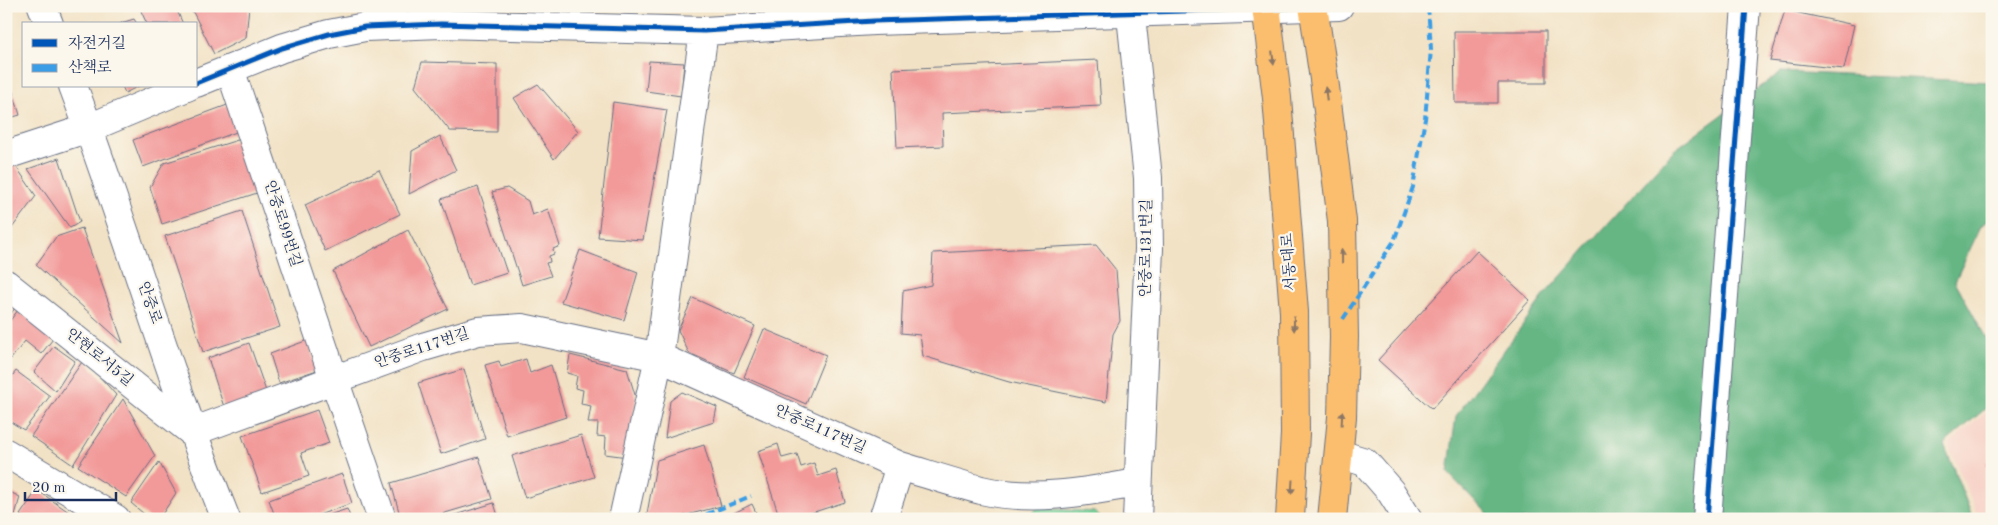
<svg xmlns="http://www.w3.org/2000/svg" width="1998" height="525" viewBox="0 0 1998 525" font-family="'Old Standard TT','Noto Serif KR',serif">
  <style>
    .built { fill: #f7d1c6 }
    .green { fill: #7cd59b; stroke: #4c827c }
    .forest { fill: #65b683; stroke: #407270 }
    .building { fill: #f29999 }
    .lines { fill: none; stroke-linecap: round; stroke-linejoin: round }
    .minor-casing { stroke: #666e82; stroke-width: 30 }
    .major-casing { stroke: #666e82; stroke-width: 30 }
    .minor { stroke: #fff; stroke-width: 28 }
    .major { stroke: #fbbe6e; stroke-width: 28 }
    .quiet { stroke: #3b9de6; stroke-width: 4; stroke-dasharray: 8 4; stroke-linecap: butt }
    .cycleway-casing { stroke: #fbf7ec; stroke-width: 8 }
    .cycleway { stroke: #0057b8; stroke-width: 5 }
    .oneway { fill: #8b7666 }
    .labels { text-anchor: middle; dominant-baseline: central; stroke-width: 4.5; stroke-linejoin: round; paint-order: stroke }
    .street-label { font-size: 15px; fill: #1b2f5e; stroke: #fbf7ec }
  </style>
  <rect width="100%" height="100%" fill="#fbf7ec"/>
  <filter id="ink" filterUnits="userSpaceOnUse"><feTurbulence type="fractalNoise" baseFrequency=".02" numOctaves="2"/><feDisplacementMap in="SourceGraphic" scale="10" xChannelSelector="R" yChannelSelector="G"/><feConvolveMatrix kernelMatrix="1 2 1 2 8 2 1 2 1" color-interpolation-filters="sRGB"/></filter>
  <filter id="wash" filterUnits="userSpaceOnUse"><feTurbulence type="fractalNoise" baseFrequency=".0096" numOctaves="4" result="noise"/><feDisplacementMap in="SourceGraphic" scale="20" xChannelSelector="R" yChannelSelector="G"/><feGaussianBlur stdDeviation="1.12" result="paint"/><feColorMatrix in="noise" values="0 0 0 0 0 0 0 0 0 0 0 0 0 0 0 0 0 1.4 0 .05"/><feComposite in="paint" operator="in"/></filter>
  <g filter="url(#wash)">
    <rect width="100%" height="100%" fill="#f2e2c5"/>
    <!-- built -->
    <path class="built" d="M1992 407V519H1979L1948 444Z"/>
    <!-- green -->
    <path class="green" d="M1037 508 1094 512 1102 519H1026Z"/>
    <!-- forest -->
    <path class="forest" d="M1781 72 1992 82V216L1981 226 1955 281 1992 349V403L1944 444 1973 519H1493L1448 473 1456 416 1546 293 1673 151Z"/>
    <g id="blocks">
      <!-- building -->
      <path class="building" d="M151 6H175L183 24H147L141 11Z
        M190 6H249L246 38 214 54Z
        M609 6H675L676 9 609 10Z
        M1785 10 1854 25 1844 69 1770 61Z
        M134 19 137 24H121V23Z
        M1454 31H1546V83H1498V103H1455Z
        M1098 60 1101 106 942 113 943 146 897 148 893 69Z
        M649 61 684 63 681 96 646 91Z
        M422 62 497 64V132L450 131 415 87Z
        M6 69 20 115 6 119Z
        M538 84 578 131 554 159 514 98Z
        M122 86H139L125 93Z
        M613 102 667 110 643 240 598 237Z
        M230 104 239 131 143 167 133 140Z
        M440 136 456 170 409 194 412 151Z
        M241 139 257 193 162 224 150 187 164 163Z
        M59 158 80 222 70 228 28 169Z
        M11 159 36 196 6 236V162Z
        M379 170 400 214 325 251 305 205Z
        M478 187 507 273 470 285 441 199Z
        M507 188 528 201 532 215 548 209 560 246 553 249 554 254 549 256 550 262 546 263 551 276 522 285 492 192Z
        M242 211 280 327 203 352 165 236Z
        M82 228 123 343 36 265 56 237Z
        M408 230 448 309 369 347 333 271Z
        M1096 245 1116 270 1120 321 1113 334 1106 402 1009 382 923 356 920 335 901 333 903 291 931 285 933 253Z
        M580 250 638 272 624 320 561 302Z
        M1477 251 1530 300 1432 409 1378 360Z
        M6 297 17 305 6 321Z
        M693 298 755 326 734 373 689 353 678 330Z
        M18 310 53 339 41 354 25 341 11 359 6 356V326Z
        M764 329 826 355 806 404 744 377Z
        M308 340 317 370 279 383 270 354Z
        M249 343 267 394 225 410 208 358Z
        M54 346 75 361 56 391 34 372Z
        M570 355 627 369 636 398 628 457 605 454 606 437 597 436 598 423H588L591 406 581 404 583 390 575 388 577 376 567 373Z
        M84 359 116 395 73 465 31 436Z
        M526 359 530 373 551 365 566 417 507 436 485 365 499 361 501 367Z
        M464 369 485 439 441 454 418 383Z
        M16 371 50 396 24 430 6 419V384Z
        M682 392 717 407 714 422 665 438 670 401Z
        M123 399 155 456 126 497 78 466Z
        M317 410 329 443 301 453 309 476 262 492 242 436Z
        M581 435 594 477 525 498 512 456Z
        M778 444 782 458 797 454 801 467 814 463 818 476 836 470 845 502 811 513 813 519H780L758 451Z
        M704 445 721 506 672 519H646L657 460Z
        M1992 453V472L1986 464Z
        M479 457 492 499 425 519H401L391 483Z
        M159 462 176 493 159 519H150L131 503Z
        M342 474 352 503 308 519H276L269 500Z
        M6 490 20 497 14 519H6Z
        M37 490 79 519H25L20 515Z
        M494 503 499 519H445V518Z
        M752 504 759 519H722Z
        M347 509 351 519H320V518Z"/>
    </g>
  </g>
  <g filter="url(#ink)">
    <use href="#blocks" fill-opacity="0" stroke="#666e82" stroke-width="1"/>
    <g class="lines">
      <!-- minor casing -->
      <g class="minor-casing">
        <path id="minor" d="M42 6 49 24
          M1130 6 1148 178 1149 249 1137 519
          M230 69 334 379 382 519
          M196 83 282 48 329 34 365 27 441 24 704 31 874 21 1339 6
          M73 86C127 229 169 377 226 519
          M6 155 89 128 189 86
          M6 284 192 432
          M192 432 423 347 478 331 522 328 659 357 900 466
          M6 453 116 519
          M1339 454 1365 462 1391 492 1408 519
          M623 519 659 357 704 31
          M883 519 900 466C927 474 954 483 981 490 1033 502 1086 492 1137 483
          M1707 519 1746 6"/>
      </g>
      <!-- major casing -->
      <g class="major-casing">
        <path id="major" d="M1266 6 1277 98 1294 312 1295 434 1290 519
          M1313 6 1324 79 1342 221 1344 337 1342 417 1332 519"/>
      </g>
      <!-- minor -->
      <use href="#minor" class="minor"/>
      <!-- major -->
      <use href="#major" class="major"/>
      <!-- quiet -->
      <path class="quiet" d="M1343 319 1394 241 1413 187 1425 119 1431 49 1428 6
        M695 519 751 496"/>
      <!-- cycleway casing -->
      <g class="cycleway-casing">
        <path id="cycleway" d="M196 83 282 48 329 34 365 27 441 24 704 31 874 21 1339 6
          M1707 519 1746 6"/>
      </g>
      <!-- cycleway -->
      <use href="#cycleway" class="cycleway"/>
    </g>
    <!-- one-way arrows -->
    <defs><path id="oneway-solid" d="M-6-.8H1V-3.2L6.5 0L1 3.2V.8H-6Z" transform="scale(1.25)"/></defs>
    <g class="oneway">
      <use href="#oneway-solid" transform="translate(1273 58) rotate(83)"/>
      <use href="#oneway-solid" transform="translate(1326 94) rotate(-97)"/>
      <use href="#oneway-solid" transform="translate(1342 256) rotate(-91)"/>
      <use href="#oneway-solid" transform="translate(1294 324) rotate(89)"/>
      <use href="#oneway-solid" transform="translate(1342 418) rotate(-87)"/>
      <use href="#oneway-solid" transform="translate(1292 487) rotate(94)"/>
    </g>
  </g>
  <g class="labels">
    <!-- street labels -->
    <g class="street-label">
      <text transform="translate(282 224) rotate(72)">안중로99번길</text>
      <text transform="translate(1147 248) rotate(-89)">안중로131번길</text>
      <text transform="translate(1290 262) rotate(-94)">서동대로</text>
      <text transform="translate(149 303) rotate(71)">안중로</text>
      <text transform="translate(422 349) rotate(-18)">안중로117번길</text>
      <text transform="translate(99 358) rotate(39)">안현로서5길</text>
      <text transform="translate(820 430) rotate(24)">안중로117번길</text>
    </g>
  </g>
  <!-- margin -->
  <rect width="1998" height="525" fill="none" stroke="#fbf7ec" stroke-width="25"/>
  <!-- legend -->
  <rect x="22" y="22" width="175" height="65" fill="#fbf7ec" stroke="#a1a7b3"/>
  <rect x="32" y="39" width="25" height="8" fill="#0057b8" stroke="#a1a7b3"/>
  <text x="68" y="48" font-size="15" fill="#1b2f5e">자전거길</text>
  <rect x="32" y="64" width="25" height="8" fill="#3b9de6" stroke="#a1a7b3"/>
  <text x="68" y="72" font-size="15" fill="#1b2f5e">산책로</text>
  <!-- scale -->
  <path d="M25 492v8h91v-8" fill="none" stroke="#1b2f5e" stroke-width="2.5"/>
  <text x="32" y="492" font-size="15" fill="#1b2f5e" stroke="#fbf7ec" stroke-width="4" paint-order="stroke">20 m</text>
</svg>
